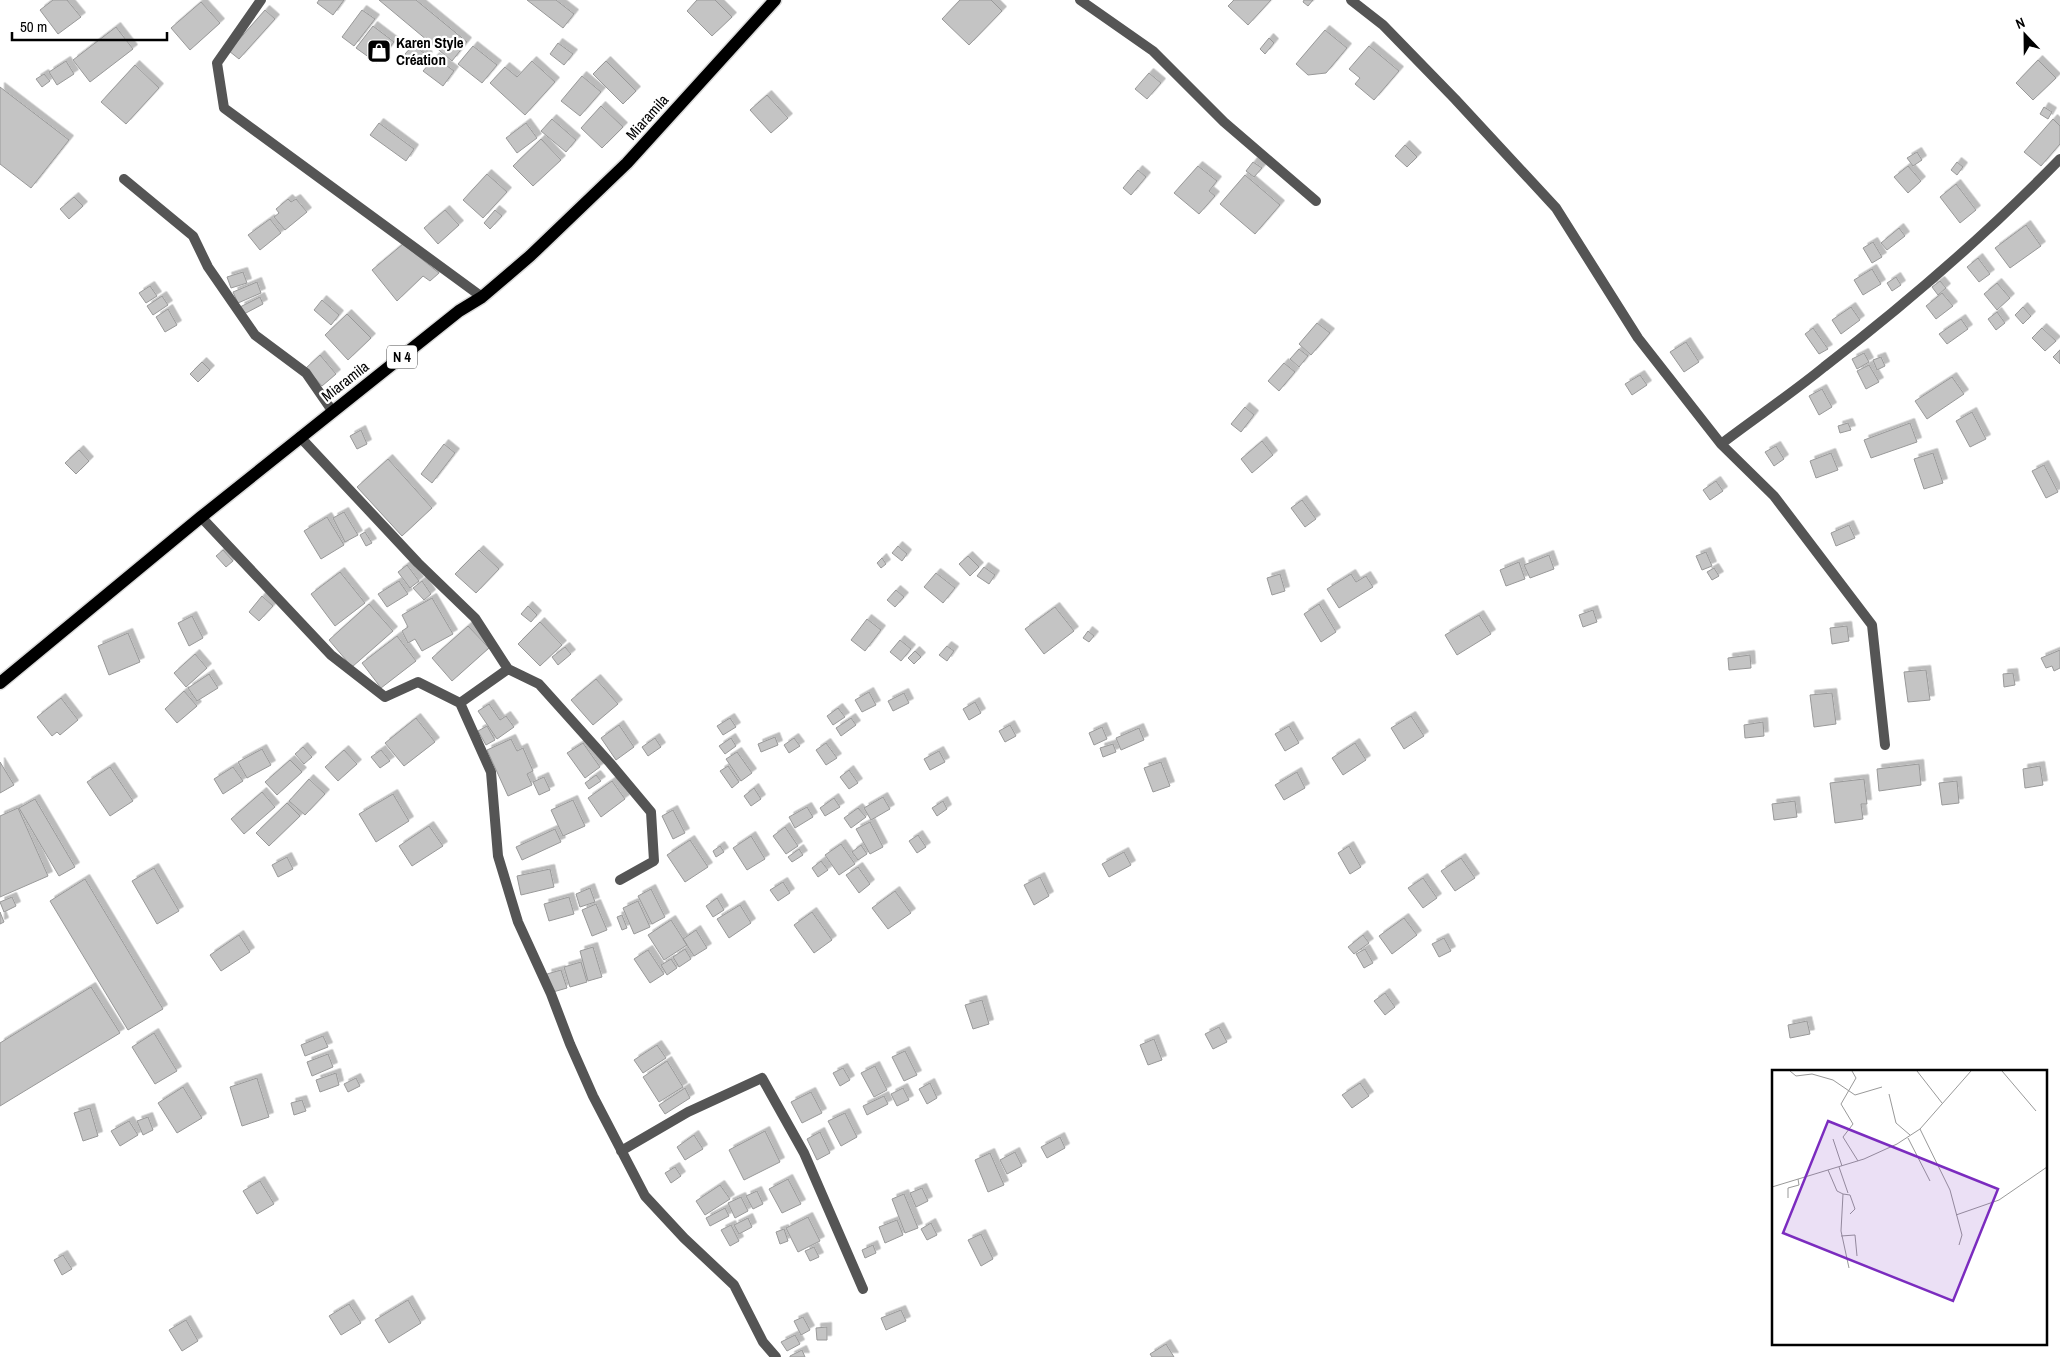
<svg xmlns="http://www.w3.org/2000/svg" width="2060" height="1357" viewBox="0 0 2060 1357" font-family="'Archivo Narrow',sans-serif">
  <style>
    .building { fill: #c4c4c4; stroke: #999; filter: url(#shadow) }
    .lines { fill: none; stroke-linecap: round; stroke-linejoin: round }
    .primary-casing { stroke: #dbdbdb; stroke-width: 15 }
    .minor { stroke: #555; stroke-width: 10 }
    .primary { stroke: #000; stroke-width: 12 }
    .labels { text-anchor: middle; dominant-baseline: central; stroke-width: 4.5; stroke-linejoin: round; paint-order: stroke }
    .shield { fill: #fff; stroke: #4c4c4c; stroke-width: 1 }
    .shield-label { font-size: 14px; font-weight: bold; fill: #000 }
    .poi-label { font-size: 15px; font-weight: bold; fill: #000; stroke: #fff; text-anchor: start }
    .street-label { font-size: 15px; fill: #000; stroke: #fff }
    .inset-road { fill: none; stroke: #999; stroke-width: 1 }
    .view { fill: #7b2cbf; fill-opacity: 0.15; stroke: #7b2cbf; stroke-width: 2.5 }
    .inset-edge { fill: none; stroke: #000; stroke-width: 2.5 }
  </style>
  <defs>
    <filter id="shadow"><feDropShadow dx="4.5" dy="-4.5" stdDeviation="0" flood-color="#0004"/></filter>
  </defs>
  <rect width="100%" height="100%" fill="#fff"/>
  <!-- building -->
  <path class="building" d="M53 0H67L81 17 58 34 40 10Z
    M319 0H344L333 15 317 3Z
    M379 0H416L467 42 452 61Z
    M527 0H556L574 14 563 28Z
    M697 0H715L732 17 712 36 687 11Z
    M960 0H991L1002 11 969 45 942 19Z
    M1234 0H1271L1248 25 1228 6Z
    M1304 0H1313L1308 6 1303 2Z
    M201 2 220 23 190 50 171 28Z
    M265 10 275 19 239 59 229 51Z
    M362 10 375 19 354 46 342 37Z
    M373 26 394 42 377 63 356 48Z
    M116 27 133 49 90 82 73 60Z
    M1325 30 1347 48 1326 73 1308 75 1296 64Z
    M1269 38 1274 43 1265 54 1260 49Z
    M558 43 573 54 564 65 550 54Z
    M413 45 428 56 420 66 405 54Z
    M473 46 497 65 482 83 458 64Z
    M1369 46 1399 71 1374 100 1355 84 1360 78 1349 69Z
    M435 57 454 71 443 86 423 71Z
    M2038 60 2056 78 2033 100 2016 83Z
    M66 61 74 74 57 85 49 72Z
    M532 61 555 82 525 115 490 83 505 67 517 77Z
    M606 61 636 91 623 104 593 74Z
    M135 65 159 88 126 124 101 102Z
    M1149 73 1161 83 1147 99 1135 89Z
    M44 74 50 81 42 87 36 79Z
    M582 76 601 92 580 116 561 101Z
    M0 87 69 140 31 188 0 164Z
    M767 95 788 118 771 133 750 110Z
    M601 106 623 127 602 148 581 128Z
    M2044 107 2052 112 2048 119 2040 114Z
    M552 119 576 140 566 152 541 131Z
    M2053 119 2060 126V144L2041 166 2024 152Z
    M379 123 414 149 406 161 370 135Z
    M526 123 537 138 517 153 506 138Z
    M541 139 561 160 533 186 513 166Z
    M1405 145 1417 157 1407 167 1395 156Z
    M1917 152 1922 160 1913 166 1907 158Z
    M1253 162 1262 168 1254 177 1246 171Z
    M1957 162 1963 167 1957 175 1951 170Z
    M1198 166 1217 181 1209 191 1215 196 1199 214 1174 193Z
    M1908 166 1921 181 1908 193 1894 177Z
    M1138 170 1146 177 1131 195 1123 188Z
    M487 174 507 192 483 218 463 200Z
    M1245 175 1280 205 1255 234 1220 204Z
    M1956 184 1976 210 1960 223 1940 197Z
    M74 197 83 206 69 219 60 209Z
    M288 199 291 202 296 199 307 212 285 230 274 217 279 213 276 209Z
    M445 210 459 225 438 244 424 228Z
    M495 210 502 216 490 229 484 223Z
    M270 219 281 233 260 250 248 235Z
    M2026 225 2041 246 2010 268 1995 248Z
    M1899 228 1905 236 1887 250 1881 243Z
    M1873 242 1882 257 1872 263 1863 248Z
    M403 244 439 273 430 281 423 276 397 301 372 270Z
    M1978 258 1990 274 1979 282 1967 267Z
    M1872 269 1881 284 1863 295 1854 280Z
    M243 272 247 283 231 288 227 277Z
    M1896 277 1901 285 1892 291 1887 283Z
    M1940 281 1946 288 1938 295 1932 287Z
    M257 282 261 293 238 303 233 292Z
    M1997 283 2010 298 1997 310 1984 294Z
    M150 286 157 296 146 303 139 293Z
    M1942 293 1953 306 1936 319 1926 306Z
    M162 296 168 305 153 315 147 306Z
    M260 297 263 304 244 314 240 307Z
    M322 300 339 315 331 325 314 310Z
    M1851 307 1860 320 1841 334 1832 320Z
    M2023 307 2031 316 2023 324 2015 315Z
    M168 309 177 325 165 332 156 317Z
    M1997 312 2005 323 1996 330 1988 319Z
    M347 314 371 338 348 360 325 335Z
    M1961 319 1968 329 1947 344 1939 334Z
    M1317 323 1330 333 1311 355 1299 344Z
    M1813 328 1828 349 1819 354 1805 334Z
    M2042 328 2056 341 2045 351 2032 338Z
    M1686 342 1699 362 1684 372 1670 352Z
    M1299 349 1308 356 1299 367 1290 359Z
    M2060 350V364L2053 357Z
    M1864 353 1869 362 1857 369 1852 359Z
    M320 355 336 374 322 386 306 368Z
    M1881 357 1885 366 1877 370 1873 360Z
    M202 362 210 370 198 382 190 374Z
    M1284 363 1295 372 1279 391 1268 381Z
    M1869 365 1879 382 1866 389 1857 371Z
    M1640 375 1647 385 1632 395 1625 384Z
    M1952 377 1964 394 1927 419 1915 401Z
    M1822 389 1832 407 1819 415 1809 396Z
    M1245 407 1254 415 1241 432 1231 424Z
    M1972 412 1986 439 1970 447 1956 421Z
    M1848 423 1851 430 1840 433 1838 426Z
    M1910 423 1917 442 1871 458 1864 440Z
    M361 430 367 444 357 449 350 436Z
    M1262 441 1273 455 1252 473 1241 459Z
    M444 444 455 453 432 483 421 474Z
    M1776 446 1784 459 1774 466 1765 452Z
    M79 450 89 461 76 474 65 463Z
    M1831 453 1838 470 1816 478 1810 461Z
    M1933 453 1943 483 1924 489 1914 459Z
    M388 459 432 508 402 536 357 487Z
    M2044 465 2058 492 2046 498 2032 471Z
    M1716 481 1723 491 1710 500 1703 490Z
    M1302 500 1316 519 1305 527 1291 508Z
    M344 512 358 535 345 542 333 518Z
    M327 517 344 545 321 559 304 531Z
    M1849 525 1855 538 1836 546 1831 533Z
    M365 532 372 543 366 546 360 535Z
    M898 546 907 554 902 561 892 553Z
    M223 550 233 561 226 567 216 556Z
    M479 550 499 569 476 593 455 574Z
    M1706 552 1712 566 1702 570 1696 556Z
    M1549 555 1554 569 1530 578 1524 565Z
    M968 556 979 567 970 576 959 564Z
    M882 558 886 564 881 568 877 563Z
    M1519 562 1525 579 1506 586 1500 570Z
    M407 565 419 581 410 588 398 572Z
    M984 567 995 575 989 584 977 576Z
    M1714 568 1719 576 1712 580 1707 572Z
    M340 572 365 603 335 626 311 594Z
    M936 573 955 588 943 603 924 587Z
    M1280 574 1285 591 1272 595 1267 578Z
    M1351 574 1356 582 1366 576 1373 587 1339 608 1327 589Z
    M399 581 408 594 387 607 378 594Z
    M422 581 431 594 424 600 413 588Z
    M896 590 904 597 895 607 887 600Z
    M262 596 273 606 259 621 249 612Z
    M432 598 453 634 422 651 415 639 408 643 402 631 408 627 402 615Z
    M369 604 393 631 352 667 329 640Z
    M1319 604 1336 632 1321 642 1304 614Z
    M528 606 537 615 531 622 521 614Z
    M1055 607 1074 631 1044 654 1025 629Z
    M1593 610 1597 622 1583 627 1579 615Z
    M1479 615 1491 634 1457 655 1445 635Z
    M192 616 203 638 189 646 178 623Z
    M867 619 881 630 865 651 851 640Z
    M540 622 562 645 540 666 518 644Z
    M468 626 489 648 452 681 432 658Z
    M1847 626 1849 641 1832 644 1830 628Z
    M1088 631 1094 636 1089 642 1083 638Z
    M128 633 140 662 109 675 98 646Z
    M397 636 416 661 381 688 362 663Z
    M900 640 911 649 901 661 890 652Z
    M947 646 954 651 947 661 939 655Z
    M565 647 571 654 558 665 552 657Z
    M2060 650V668L2054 671 2052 666 2046 668 2041 658Z
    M915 651 921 657 914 664 908 658Z
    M195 654 207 668 186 687 174 673Z
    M1750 655 1751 668 1729 670 1728 658Z
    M1926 670 1930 700 1908 702 1904 672Z
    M2013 673 2015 685 2004 687 2003 674Z
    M209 674 218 688 197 701 188 688Z
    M596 679 618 704 593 725 571 700Z
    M184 691 197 706 177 723 165 709Z
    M869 692 876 705 862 712 855 700Z
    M904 693 909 703 893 711 888 701Z
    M1832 693 1836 724 1814 727 1810 695Z
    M61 698 78 720 60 735 57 732 52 736 37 717Z
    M975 702 981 713 969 720 963 709Z
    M489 704 500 720 506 716 514 727 497 739 478 711Z
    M838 708 845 717 833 725 827 716Z
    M1411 716 1424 736 1404 749 1391 728Z
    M416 718 435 742 404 766 385 743Z
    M730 718 736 727 723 735 717 726Z
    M851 718 856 725 841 736 836 728Z
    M1763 722 1764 736 1745 738 1744 725Z
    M619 725 634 747 616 760 601 738Z
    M1010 725 1016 736 1005 742 999 731Z
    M487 726 495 740 486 745 478 731Z
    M1289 726 1299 743 1285 751 1275 734Z
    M1102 727 1107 739 1094 745 1089 733Z
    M1139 728 1144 740 1121 750 1116 738Z
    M775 737 778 745 761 752 758 744Z
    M655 738 661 747 648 756 642 747Z
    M731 738 736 746 725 754 719 746Z
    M794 738 800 746 789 753 784 745Z
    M511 739 517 751 523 748 533 771 527 774 532 785 508 796 487 750Z
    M583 743 600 767 585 778 567 753Z
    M826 743 837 758 826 765 816 750Z
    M1355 743 1366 760 1343 775 1332 758Z
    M1113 744 1116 752 1103 757 1100 748Z
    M303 747 312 757 304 764 295 754Z
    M262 749 271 765 247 778 238 762Z
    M344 750 357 764 338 781 325 767Z
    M381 750 390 761 380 768 371 757Z
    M939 751 945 762 930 770 924 759Z
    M737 752 752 773 741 781 726 759Z
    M290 760 302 772 277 795 265 782Z
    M0 762 14 785 0 793Z
    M1161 762 1170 786 1153 792 1144 768Z
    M1919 764 1921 785 1879 791 1877 769Z
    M728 766 739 782 732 788 720 771Z
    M2040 766 2043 785 2025 788 2023 769Z
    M110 767 133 801 110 816 87 782Z
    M233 767 243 781 223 794 214 779Z
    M849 770 858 783 849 789 840 777Z
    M1297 772 1305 788 1284 800 1275 785Z
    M596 775 601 781 589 789 585 783Z
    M544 777 550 790 539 795 533 782Z
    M309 779 325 794 305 815 289 801Z
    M1864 779 1867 804H1861L1863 819 1835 823 1830 783Z
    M612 781 625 799 601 817 588 798Z
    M1957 781 1959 803 1942 805 1939 783Z
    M754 788 761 799 751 806 744 796Z
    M262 792 275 807 244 834 231 819Z
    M393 794 409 821 376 842 359 814Z
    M883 797 890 809 871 820 864 808Z
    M834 798 840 807 825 816 820 808Z
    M35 799 75 867 59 876 19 808Z
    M573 800 585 826 563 836 551 810Z
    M943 801 947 809 937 816 932 808Z
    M1795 801 1797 817 1774 820 1772 804Z
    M287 803 300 816 269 846 256 833Z
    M807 807 813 817 795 828 789 817Z
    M18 808 48 876 0 897V816Z
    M858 808 866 817 851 828 844 818Z
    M673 810 685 833 673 839 662 816Z
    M870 822 883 847 870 854 856 829Z
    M429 826 443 846 412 866 399 846Z
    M785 827 798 846 786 854 773 836Z
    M555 829 561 842 522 860 516 847Z
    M918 835 926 847 917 853 909 841Z
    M751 836 765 859 747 870 733 848Z
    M690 840 708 867 685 882 667 855Z
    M841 844 855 864 839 875 825 855Z
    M861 845 867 854 858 860 852 852Z
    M720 846 724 852 716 857 713 851Z
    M1349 846 1361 867 1350 874 1338 853Z
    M799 849 803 855 792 862 788 857Z
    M1124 852 1131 865 1109 877 1102 864Z
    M287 857 293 869 278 877 272 865Z
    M1461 858 1475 878 1455 891 1441 871Z
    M821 861 828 870 818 877 812 868Z
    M858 867 870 884 859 893 846 875Z
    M154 868 179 911 157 924 132 881Z
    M550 869 554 887 521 895 517 876Z
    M1040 877 1049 896 1034 905 1024 885Z
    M1423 878 1437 898 1423 908 1408 888Z
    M85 879 163 1009 128 1030 50 901Z
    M783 882 790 893 778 901 770 890Z
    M590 888 595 902 580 907 576 894Z
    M651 889 665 917 652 924 638 896Z
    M895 891 911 913 888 929 872 908Z
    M12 897 16 906 4 912 0 902Z
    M569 897 574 914 549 921 544 904Z
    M717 898 724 910 713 917 706 906Z
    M638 901 650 927 634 934 623 908Z
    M596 904 607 930 592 936 582 910Z
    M740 905 751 923 729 938 717 919Z
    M0 912 4 922 0 924Z
    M812 912 832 940 814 953 794 925Z
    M622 915 627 928 622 930 617 917Z
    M1404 918 1417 935 1392 954 1379 936Z
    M671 920 687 945 664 960 648 935Z
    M696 930 707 948 694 956 683 939Z
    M239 935 250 952 221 971 210 955Z
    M1363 935 1369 943 1354 954 1348 947Z
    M1444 938 1451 951 1439 957 1432 944Z
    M593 947 602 977 588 981 580 951Z
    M685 949 691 959 679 967 673 957Z
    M1365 949 1373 963 1364 968 1356 954Z
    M648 950 664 974 650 983 634 959Z
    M671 959 677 968 667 975 661 965Z
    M581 962 587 982 570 987 564 967Z
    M561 970 567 988 553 992 547 974Z
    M91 987 120 1033 0 1106V1043Z
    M1385 993 1395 1007 1385 1015 1374 1001Z
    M982 1000 989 1024 973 1029 965 1005Z
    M1807 1021 1810 1034 1790 1038 1788 1025Z
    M1219 1027 1227 1042 1213 1049 1205 1034Z
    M154 1033 177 1071 155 1084 132 1047Z
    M323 1036 328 1047 305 1056 301 1045Z
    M1154 1039 1162 1060 1148 1065 1140 1045Z
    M657 1045 666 1058 643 1073 634 1060Z
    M905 1051 917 1075 904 1081 892 1057Z
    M328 1054 333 1067 312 1076 307 1062Z
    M667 1061 683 1087 659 1102 643 1077Z
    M875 1066 887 1090 874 1097 861 1073Z
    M843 1068 850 1080 840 1086 833 1073Z
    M336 1073 339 1085 320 1092 316 1080Z
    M257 1078 269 1117 242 1126 230 1087Z
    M356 1078 360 1086 348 1092 344 1084Z
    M930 1083 937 1098 927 1104 919 1089Z
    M1360 1083 1369 1096 1352 1108 1342 1095Z
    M183 1087 202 1118 177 1133 158 1103Z
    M685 1088 690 1098 665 1114 659 1105Z
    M903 1088 909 1100 897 1106 891 1094Z
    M811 1092 822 1113 802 1123 791 1102Z
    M884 1096 888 1104 867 1115 863 1106Z
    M302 1100 306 1111 294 1115 291 1103Z
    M90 1108 98 1136 83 1141 74 1113Z
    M845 1113 857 1137 841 1146 828 1121Z
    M148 1117 153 1130 143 1135 137 1121Z
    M129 1121 138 1135 120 1146 111 1131Z
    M765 1131 780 1162 744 1180 729 1150Z
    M820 1132 830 1153 817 1160 807 1139Z
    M694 1135 703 1149 685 1160 677 1147Z
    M1060 1137 1065 1148 1047 1158 1041 1147Z
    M1015 1152 1022 1166 1007 1174 1000 1160Z
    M990 1153 1004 1185 988 1192 975 1160Z
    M675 1167 681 1176 671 1183 665 1173Z
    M788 1179 801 1204 782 1213 769 1189Z
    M260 1181 274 1204 257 1214 243 1191Z
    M720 1185 730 1199 705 1215 696 1201Z
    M922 1188 928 1201 916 1207 910 1193Z
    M757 1191 763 1204 753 1209 746 1196Z
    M904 1194 918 1228 905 1233 892 1199Z
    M741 1197 748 1211 735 1218 728 1203Z
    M725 1208 729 1216 710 1226 706 1218Z
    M808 1217 820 1241 798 1252 786 1228Z
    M748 1218 752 1227 739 1234 734 1225Z
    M897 1220 903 1235 885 1243 879 1227Z
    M931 1223 937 1235 927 1240 921 1229Z
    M731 1225 739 1241 730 1246 721 1230Z
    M784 1229 788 1241 780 1244 776 1232Z
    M981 1234 993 1259 981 1266 968 1240Z
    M873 1245 876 1253 865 1258 862 1250Z
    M814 1247 819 1257 810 1261 805 1251Z
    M63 1255 72 1269 62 1275 54 1260Z
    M408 1300 421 1323 389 1343 375 1320Z
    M349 1304 361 1323 341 1335 329 1316Z
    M901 1310 906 1321 886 1330 881 1318Z
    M803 1317 810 1330 801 1335 794 1321Z
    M186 1320 198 1341 182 1351 169 1330Z
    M827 1327V1340H817L816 1328Z
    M795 1335 800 1344 787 1351 781 1342Z
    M1166 1344 1174 1357H1152L1150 1354Z
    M802 1350 805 1357H790V1356Z"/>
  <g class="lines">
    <!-- primary casing -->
    <g class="primary-casing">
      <path id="primary" d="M0 683 201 517 459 311 482 297 530 256 627 163 775 0"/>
    </g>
    <!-- minor -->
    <path class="minor" d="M261 0 217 63 224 108 482 297
      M1080 0 1153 51 1224 122 1316 201
      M1351 0 1383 25 1455 99 1556 208 1638 338 1721 444 1774 496 1872 625 1885 745
      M124 179 193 236 208 267 255 335 306 373 333 412
      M300 437 418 563 475 618 508 669
      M1721 444C1755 418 1791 394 1824 367 1907 303 1987 234 2060 159
      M201 517 331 655 385 697 418 682 460 703 491 772 498 856 518 922 551 994 570 1044 593 1096 645 1196 684 1238 734 1285 763 1342 776 1357
      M460 703 508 669 539 684 610 763 651 812 654 861 620 880
      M621 1151 688 1112 762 1078 804 1153 863 1289"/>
    <!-- primary -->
    <use href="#primary" class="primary"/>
  </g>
  <!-- icons -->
  <defs>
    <g id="shop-square" transform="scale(1.25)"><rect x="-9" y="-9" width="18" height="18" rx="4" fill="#000" stroke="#fff"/><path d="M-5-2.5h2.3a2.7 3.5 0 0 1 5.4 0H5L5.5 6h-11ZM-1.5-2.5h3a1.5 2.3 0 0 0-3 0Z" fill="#fff"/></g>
  </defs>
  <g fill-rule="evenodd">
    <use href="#shop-square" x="379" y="51"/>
  </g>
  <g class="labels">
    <!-- shield labels -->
    <rect class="shield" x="387" y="345.5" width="30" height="23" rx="4"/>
    <g class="shield-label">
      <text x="402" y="357">N 4</text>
    </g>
    <!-- poi labels -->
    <g class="poi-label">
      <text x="396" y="42">Karen Style<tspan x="396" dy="17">Création</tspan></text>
    </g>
    <!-- street labels -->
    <g class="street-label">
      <text transform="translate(647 117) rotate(-48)">Miaramila</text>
      <text transform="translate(345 381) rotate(-38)">Miaramila</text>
    </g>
  </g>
  <!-- overview -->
  <g transform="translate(1772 1070)">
    <rect width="275" height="275" fill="#fff"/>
    <path class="inset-road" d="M18 1 24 6 40 4 61 10 83 25 110 17M80 1 84 8 69 34 81 54 71 67 86 91M145 1 170 33M230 1 264 41M117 24 124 53 138 65M148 59 178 120 190 165 187 175M136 68 158 111M61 69 70 96M67 97 76 123M56 100 65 121 71 124 69 161 77 198M0 117 92 89 125 74 148 59 199 1M71 124 78 125 83 139 78 144M16 128V118L27 115 26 109M184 145 227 130 275 97M69 166 83 165 85 186"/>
    <path class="view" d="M56 51 226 119 181 231 11 163Z"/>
    <rect width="275" height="275" class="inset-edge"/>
  </g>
  <!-- north arrow -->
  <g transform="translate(2025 35) rotate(338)" stroke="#ffffff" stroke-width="4" paint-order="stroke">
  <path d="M0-4L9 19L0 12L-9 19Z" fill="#000000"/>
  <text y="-8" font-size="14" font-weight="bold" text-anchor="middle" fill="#000000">N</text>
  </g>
  <!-- scale -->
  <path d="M12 32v8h155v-8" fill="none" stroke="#000000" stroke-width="2.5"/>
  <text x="20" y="32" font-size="15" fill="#000000" stroke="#ffffff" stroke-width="4" paint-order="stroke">50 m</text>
</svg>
